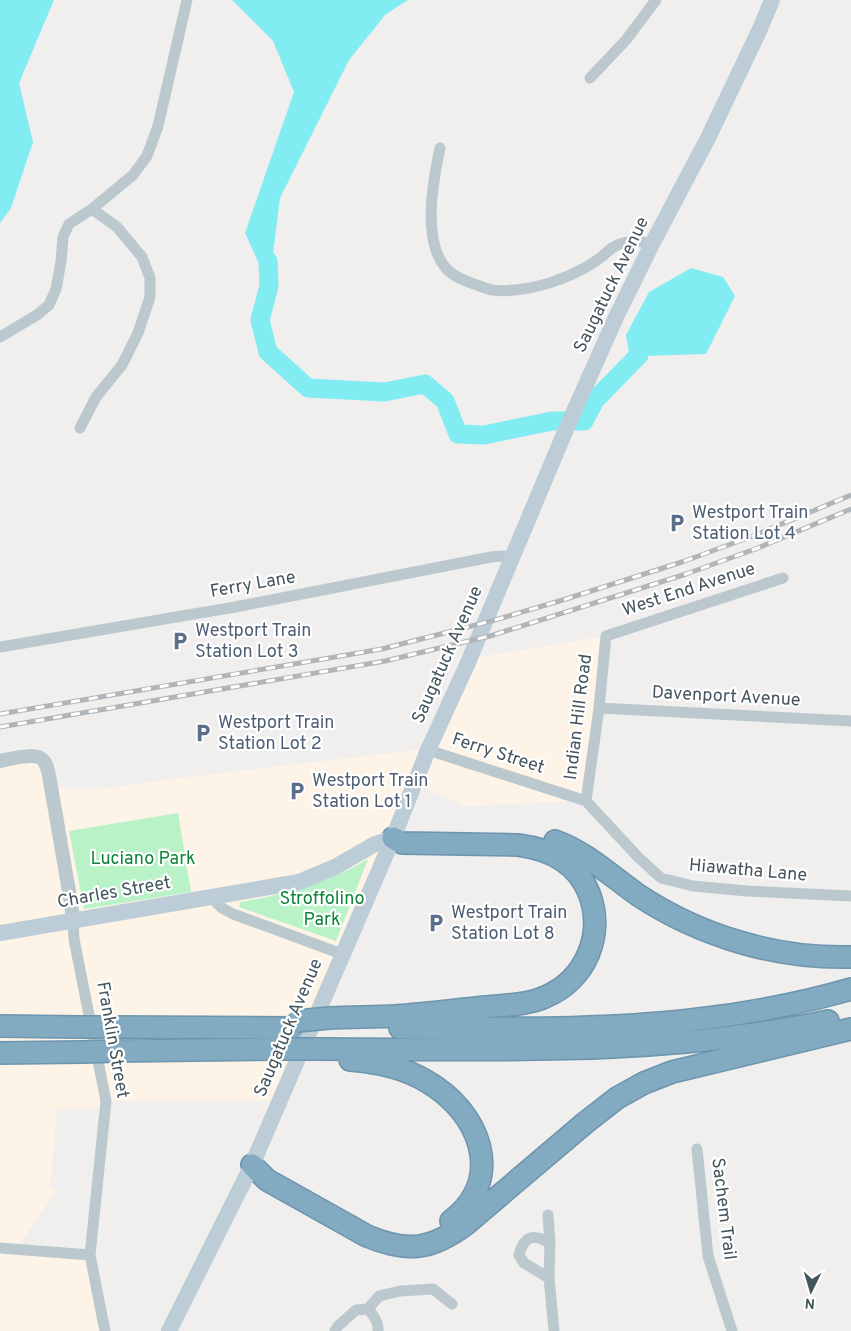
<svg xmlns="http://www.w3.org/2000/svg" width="851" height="1331" viewBox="0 0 851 1331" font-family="Overpass,sans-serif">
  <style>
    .commercial { fill: #fdf3e6 }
    .green { fill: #b8f2c6 }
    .water { fill: #82ecf3 }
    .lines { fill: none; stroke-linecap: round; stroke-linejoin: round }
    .river { stroke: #82ecf3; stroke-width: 19 }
    .motorway-casing { stroke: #6d95ad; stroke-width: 24 }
    .minor { stroke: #bbc9cf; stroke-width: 11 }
    .tertiary { stroke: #bbc9cf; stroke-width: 14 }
    .secondary { stroke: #bdcdd7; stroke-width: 16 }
    .motorway { stroke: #82aac1; stroke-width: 21 }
    .rail-casing { stroke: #b0b5b9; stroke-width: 5 }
    .rail { stroke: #fff; stroke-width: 3; stroke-dasharray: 9; stroke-linecap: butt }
    .motorway-bridge-casing { stroke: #6d95ad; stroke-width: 24; stroke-linecap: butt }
    .motorway-bridge { stroke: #82aac1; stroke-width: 21 }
    .labels { text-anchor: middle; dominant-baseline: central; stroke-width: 4.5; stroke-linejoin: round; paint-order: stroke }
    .street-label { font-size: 18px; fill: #45555d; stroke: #fff }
    .service-label { font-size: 18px; fill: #4e5e75; stroke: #fff; text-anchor: start }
    .park-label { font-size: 18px; fill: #0f8438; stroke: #fff }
  </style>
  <rect width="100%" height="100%" fill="#f1eeee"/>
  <!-- commercial -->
  <path class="commercial" d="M606 636 586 801 464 806 415 783 279 1101H106L105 1109H56L55 1134 50 1188 58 1189 20 1244 81 1249 90 1255 105 1331H0V761L33 756 50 781 64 789H102L171 779 425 749 469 659Z"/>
  <!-- green -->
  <path class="green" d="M178 813 191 892 84 909 69 831Z
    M368 859 336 941 239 907 240 902C271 897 301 890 330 878 343 873 356 866 368 859Z"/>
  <!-- water -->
  <path class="water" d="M0 0H54L19 83 33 142 11 208 0 223Z
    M232 0H408L386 14 349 60 280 198 269 286 245 233 294 92 273 41Z
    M691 268 723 277 735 296 706 354 645 356 629 353 626 335 649 292Z"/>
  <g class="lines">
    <!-- river -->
    <path class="river" d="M268 261 269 286 260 320 268 352 308 388 384 392 425 384 445 401 458 434 484 435 552 421H584L595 400 639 355"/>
    <!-- motorway casing -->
    <g class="motorway-casing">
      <path id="motorway" d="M555 841C586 852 611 876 638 895 700 936 776 959 851 957
        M330 1018C352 1017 373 1017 395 1016 425 1014 455 1010 486 1007 505 1005 527 1005 545 997 586 980 605 934 589 893 577 862 549 849 518 845L402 843 393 838
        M0 1026 78 1027
        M111 1027 293 1028
        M400 1028C497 1028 595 1031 691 1020 745 1014 799 1004 851 989
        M317 1049C488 1049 660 1057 828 1021
        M115 1051 285 1049
        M0 1053 83 1052
        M350 1060C376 1062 403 1067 426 1081 479 1111 507 1178 451 1221
        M252 1165 267 1180 367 1236C408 1253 431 1250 466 1224L585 1123 617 1098 644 1083 672 1072 851 1029"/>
    </g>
    <!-- minor -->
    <path class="minor" d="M590 78 626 40 656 0
      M440 148C433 181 422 239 445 267 452 276 464 280 474 284 480 286 486 289 492 290 513 293 544 286 563 278 574 274 591 265 600 258 604 255 608 251 612 248 624 240 639 240 652 244
      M0 337 37 315 49 305 56 289 61 262 63 237 69 224 92 209 133 175 147 156 158 126 187 0
      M80 428 96 397 122 365 138 333 150 297V278L142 257 117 227 92 209
      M0 647 235 607 491 557 502 556 511 557
      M599 708 851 721
      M428 750 586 801 638 857 661 878 693 886 747 891 851 896
      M586 801 599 708 606 636 783 578
      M211 897 222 908 233 914 342 954
      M73 920 74 939 106 1101 90 1255 105 1331
      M697 1149 708 1256 732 1331
      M548 1215 550 1243
      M0 1248 90 1255
      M549 1278 524 1263 519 1255C524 1236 533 1233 550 1243L549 1278 554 1331
      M368 1309 379 1296 400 1291 433 1289 452 1304
      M335 1331 338 1326 356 1310 368 1309C373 1315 379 1322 378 1331"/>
    <!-- tertiary -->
    <path class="tertiary" d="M0 761C11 759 37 751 44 761 48 767 49 775 50 781L71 903 73 920"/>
    <!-- secondary -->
    <path class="secondary" d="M0 933 299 882 335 867 375 844 393 838
      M169 1331 252 1165 393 838 428 750 467 665 567 427 617 315 652 244 708 138 760 29 772 0"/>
    <!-- motorway -->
    <use href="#motorway" class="motorway"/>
    <!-- rail casing -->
    <g class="rail-casing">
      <path id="rail" d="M0 714 382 649 495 620 566 599 682 562 753 536 851 495
        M0 727 385 661 490 636 686 574 758 548 851 509"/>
    </g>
    <!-- rail -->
    <use href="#rail" class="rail"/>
    <!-- motorway-bridge casing -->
    <g class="motorway-bridge-casing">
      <path id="motorway-bridge" d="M297 1021 330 1018
        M78 1027H111
        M285 1049H317
        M83 1052 115 1051"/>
    </g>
    <!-- motorway-bridge -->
    <use href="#motorway-bridge" class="motorway-bridge"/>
  </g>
  <!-- icons -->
  <defs>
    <g id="parking-bare" transform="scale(1.5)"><path d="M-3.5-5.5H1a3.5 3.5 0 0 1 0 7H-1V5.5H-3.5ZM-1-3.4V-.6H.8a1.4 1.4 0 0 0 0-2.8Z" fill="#5c6f8a" stroke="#fff" stroke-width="2.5" paint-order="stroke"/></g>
  </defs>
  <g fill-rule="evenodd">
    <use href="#parking-bare" x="677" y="523"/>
    <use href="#parking-bare" x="180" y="641"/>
    <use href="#parking-bare" x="203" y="733"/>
    <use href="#parking-bare" x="297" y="791"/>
    <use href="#parking-bare" x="436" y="923"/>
  </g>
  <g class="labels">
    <!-- street labels -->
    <g class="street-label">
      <text transform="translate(612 285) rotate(-64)">Saugatuck Avenue</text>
      <text transform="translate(253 585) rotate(-10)">Ferry Lane</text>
      <text transform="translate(689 590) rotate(-18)">West End Avenue</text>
      <text transform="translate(448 655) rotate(-66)">Saugatuck Avenue</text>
      <text transform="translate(726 697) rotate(3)">Davenport Avenue</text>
      <text transform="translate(579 717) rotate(-83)">Indian Hill Road</text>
      <text transform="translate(498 754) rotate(18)">Ferry Street</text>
      <text transform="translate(748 871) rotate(5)">Hiawatha Lane</text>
      <text transform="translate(114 893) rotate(-10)">Charles Street</text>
      <text transform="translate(289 1028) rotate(-67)">Saugatuck Avenue</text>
      <text transform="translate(112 1040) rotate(80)">Franklin Street</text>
      <text transform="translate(723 1209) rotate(83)">Sachem Trail</text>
    </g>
    <!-- service labels -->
    <g class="service-label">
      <text x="692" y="513">Westport Train<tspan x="692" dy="21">Station Lot 4</tspan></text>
      <text x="195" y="631">Westport Train<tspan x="195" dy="21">Station Lot 3</tspan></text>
      <text x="218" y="723">Westport Train<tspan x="218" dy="21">Station Lot 2</tspan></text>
      <text x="312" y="781">Westport Train<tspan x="312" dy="21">Station Lot 1</tspan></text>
      <text x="451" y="913">Westport Train<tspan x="451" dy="21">Station Lot 8</tspan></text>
    </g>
    <!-- park labels -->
    <g class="park-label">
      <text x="143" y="859">Luciano Park</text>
      <text x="322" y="899">Stroffolino<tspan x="322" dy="21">Park</tspan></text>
    </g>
  </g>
  <!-- north arrow -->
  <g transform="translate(811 1291) rotate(185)" stroke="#ffffff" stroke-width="4" paint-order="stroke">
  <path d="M0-4L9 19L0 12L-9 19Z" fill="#45555d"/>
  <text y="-8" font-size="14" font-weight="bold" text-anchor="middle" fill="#45555d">N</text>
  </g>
</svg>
